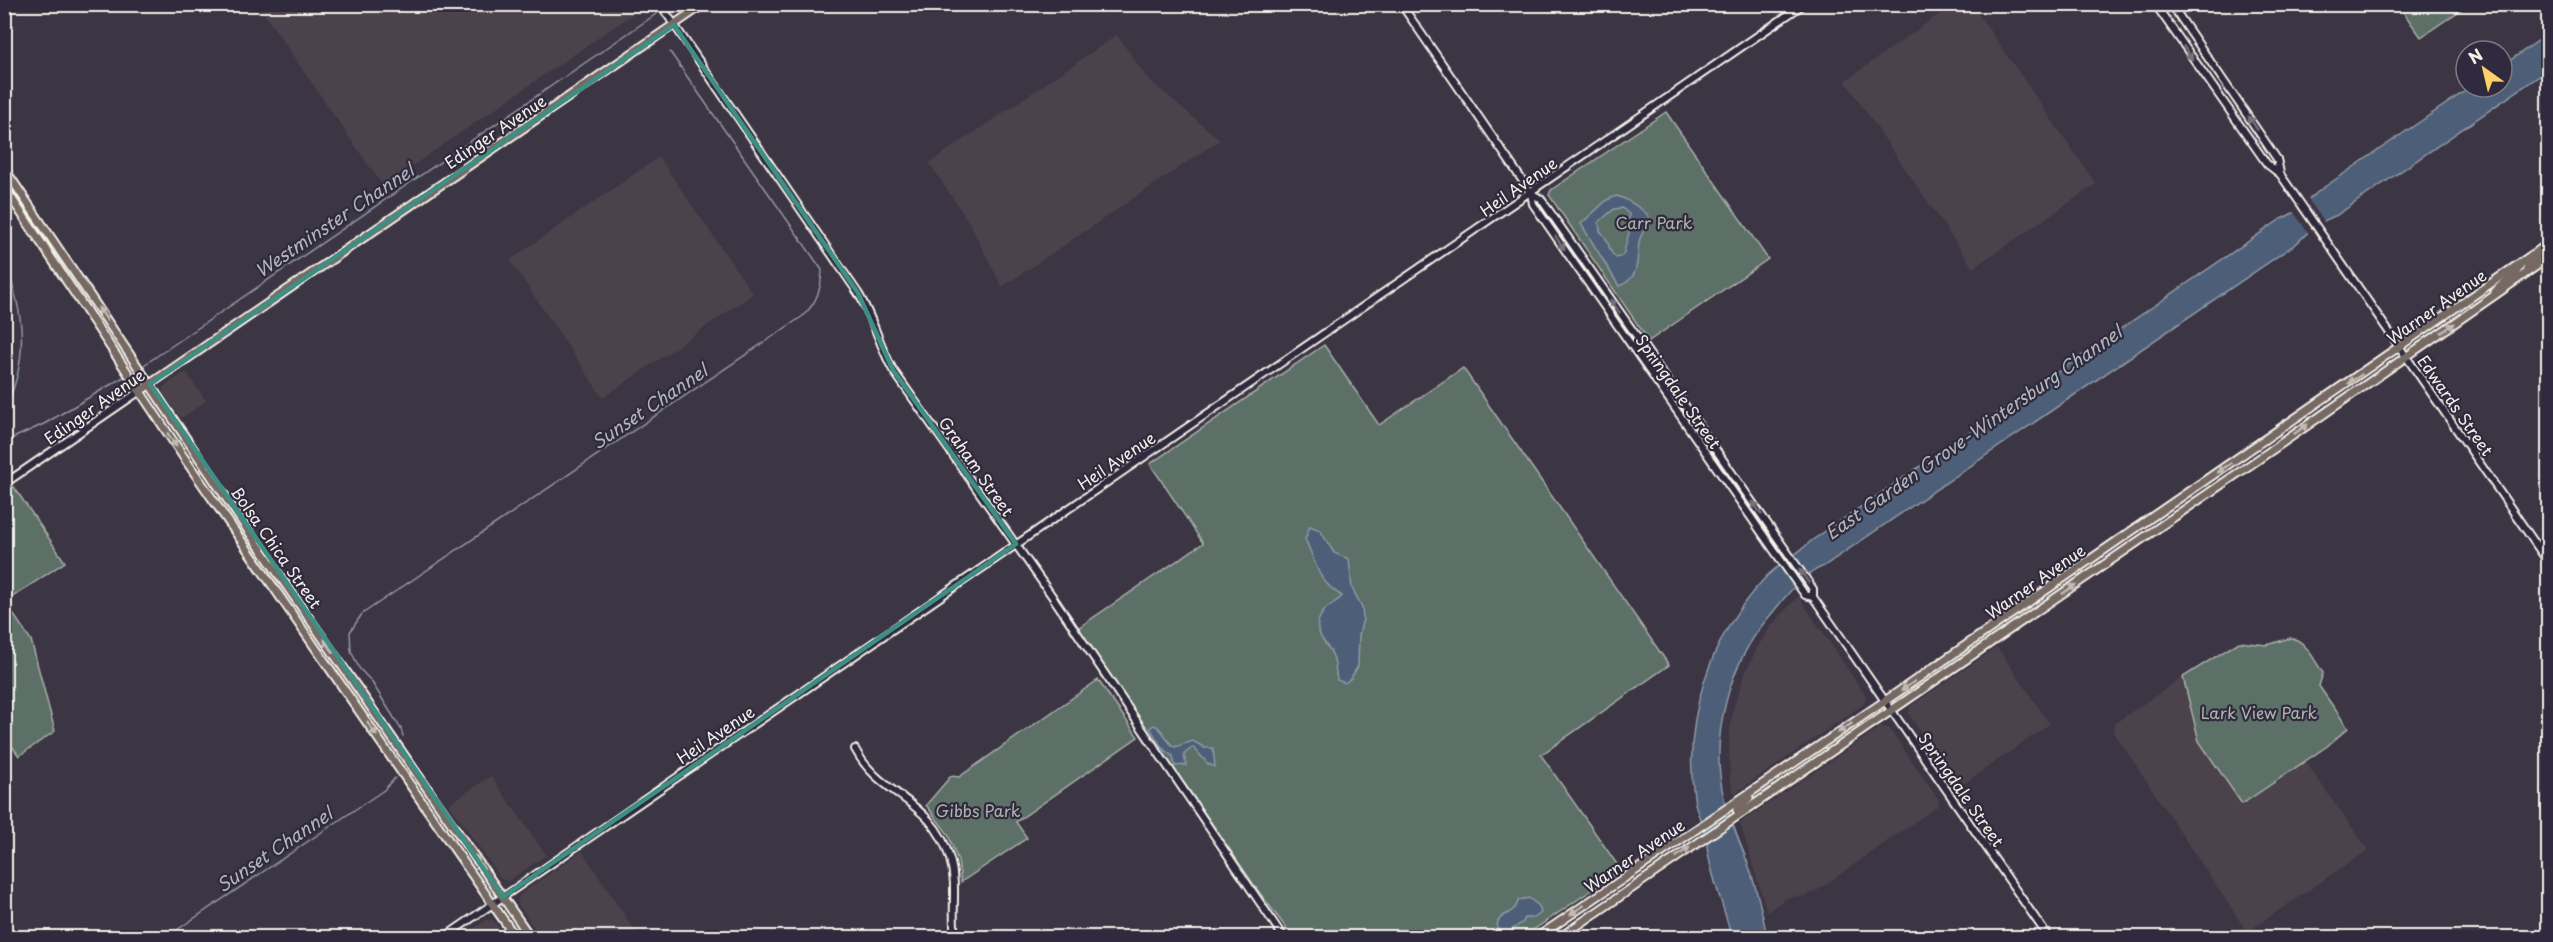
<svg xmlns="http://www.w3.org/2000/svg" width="2553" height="942" viewBox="0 0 2553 942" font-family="'Playpen Sans',sans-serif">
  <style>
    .built { fill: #4b434c }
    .green { fill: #5d6f67; stroke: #a8b0a8; stroke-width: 1.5 }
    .water { fill: #4e5f78; stroke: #9099a5; stroke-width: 1.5; fill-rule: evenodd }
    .pier { fill: #3c3544 }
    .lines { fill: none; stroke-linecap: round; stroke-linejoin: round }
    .stream { stroke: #9099a5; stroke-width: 1.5 }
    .secondary-casing { stroke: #f4f1e8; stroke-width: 10 }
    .primary-casing { stroke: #f4f1e8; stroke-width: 11 }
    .secondary { stroke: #2f2a3d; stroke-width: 6 }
    .primary { stroke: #766964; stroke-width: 7 }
    .oneway { fill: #747079 }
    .oneway2 { fill: #c2bbb3 }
    .marked { fill: none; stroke: #3d8f86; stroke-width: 4.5; stroke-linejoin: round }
    .labels { text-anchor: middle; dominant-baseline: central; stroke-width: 4.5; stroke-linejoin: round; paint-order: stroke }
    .street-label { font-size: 16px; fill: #f4f1e8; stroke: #2f2a3d }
    .park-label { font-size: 16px; fill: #b0b6ae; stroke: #2f2a3d }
    .water-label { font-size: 18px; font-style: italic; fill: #b2b7bb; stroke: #2f2a3d }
  </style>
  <rect width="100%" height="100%" fill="#3c3544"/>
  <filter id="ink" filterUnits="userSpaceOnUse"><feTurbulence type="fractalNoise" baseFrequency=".0167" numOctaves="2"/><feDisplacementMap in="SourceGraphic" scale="12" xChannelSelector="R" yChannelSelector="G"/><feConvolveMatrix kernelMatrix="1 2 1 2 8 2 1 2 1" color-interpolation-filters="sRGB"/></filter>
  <g filter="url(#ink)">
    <!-- built -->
    <path class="built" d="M258 5H646L383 186Z
      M1952 5H1972L2096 184 1973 268 1845 81Z
      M1117 35 1148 79 1220 140 1002 287 969 222 929 163Z
      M659 157 753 294 603 398 510 260Z
      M186 372 206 401 181 418 163 393V387Z
      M1798 596 1866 696 1864 704 1734 794 1730 779 1729 737 1733 710 1745 673 1758 646 1769 629Z
      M1997 647 2050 724 1959 787 1909 715V710L1911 706Z
      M2183 677 2199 741 2242 804 2305 761 2368 850 2247 932 2113 731 2115 723Z
      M1882 726 1889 728 1938 799 1939 805 1818 890 1806 896 1789 897 1767 912 1740 823Z
      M491 776 546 855 508 881 501 879 449 804Z
      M582 851 639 937H540L519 906 517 898 522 893Z
      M486 920H493L505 937H461Z"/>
    <!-- green -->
    <path class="green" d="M2398 5H2468L2421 37Z
      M1666 112 1768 259 1649 341 1549 195 1551 190Z
      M1324 345 1379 425 1463 368 1669 665 1541 755 1621 870 1523 937H1293L1256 888 1078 628 1203 543 1150 464Z
      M14 487 65 562 5 602 31 640 55 731 19 756 4 735V494Z
      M2290 638C2306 639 2315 662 2323 673L2319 686 2348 728 2326 747 2242 804 2199 741 2183 677 2239 642 2267 645Z
      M1098 680 1138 737 1016 822 1027 838 961 882 958 861 948 834 926 805 951 776 959 777Z"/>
    <!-- water -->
    <path class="water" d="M2548 34V70L2337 215C2321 221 2309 230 2297 243L1824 566C1799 576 1785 598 1768 618 1729 664 1709 738 1724 798 1728 813 1734 827 1739 841 1752 871 1761 905 1767 937H1731C1726 911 1714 885 1709 858 1707 849 1707 841 1704 831 1701 820 1695 808 1694 797 1683 718 1710 636 1765 578 1778 564 1797 555 1811 541L2281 219 2293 213 2320 190 2471 87H2502V66Z
      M1616 196C1624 197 1646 211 1649 217 1650 220 1649 223 1648 227 1628 242 1650 275 1619 286L1581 224 1607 200ZM1622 208 1629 214V233L1623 255 1617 258C1606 251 1612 241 1600 231L1599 222 1614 209Z
      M1310 526 1320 530 1334 553 1349 559 1352 588 1362 607 1363 619 1359 635 1358 666 1351 678 1345 683 1337 680C1335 671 1336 661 1331 652 1322 638 1310 628 1324 611 1329 605 1337 602 1342 596 1316 580 1317 564 1305 539Z
      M1154 725C1165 729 1165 742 1175 747L1193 741 1205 748H1213L1215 767 1208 764 1193 747 1184 754 1186 765 1175 766 1173 756C1161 751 1157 739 1150 728Z
      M1529 898 1539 906 1541 913 1534 918H1525L1523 922 1508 932 1498 930C1494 916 1507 916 1514 909 1517 906 1517 903 1519 900Z"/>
    <!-- pier -->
    <path class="pier" d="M2308 199 2325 223 2309 234 2292 210Z"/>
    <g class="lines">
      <!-- stream -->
      <path class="stream" d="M4 263C25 311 29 362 4 410
        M141 367 662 10
        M4 442 44 424 127 375
        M403 736 401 729 371 681 359 668 351 651 350 632 362 614 803 316C817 302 821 290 822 270L670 52
        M165 938 384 790 395 778"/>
      <!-- secondary casing -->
      <g class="secondary-casing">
        <path id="secondary" d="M660 4 858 293C873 317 879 345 893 370L1052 596 1284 938
          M1401 4 1531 193 1533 204 1805 595 1813 597
          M2155 4 2267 164 2280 174 2548 562
          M2171 4 2277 159 2280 173
          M1531 193 1541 199 1813 589V597L2049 938
          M4 484 140 391
          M855 749C880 797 933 799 950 859 958 885 951 911 955 938
          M443 938 1804 4"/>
      </g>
      <!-- primary casing -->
      <g class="primary-casing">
        <path id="primary" d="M4 168 245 526 531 938
          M4 187 187 462 516 938
          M2526 273 2528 265 2548 251
          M2495 292C2504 280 2515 279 2521 264
          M140 391 704 4
          M1737 810 1749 798 1747 795
          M1536 938 1885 701 2548 244
          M1559 938 2279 445 2548 258"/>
      </g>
      <!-- secondary -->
      <use href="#secondary" class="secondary"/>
      <!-- primary -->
      <use href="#primary" class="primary"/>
    </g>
    <!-- one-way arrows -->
    <defs><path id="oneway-solid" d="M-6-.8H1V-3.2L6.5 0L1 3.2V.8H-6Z" transform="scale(1.5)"/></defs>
    <g class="oneway">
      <use href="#oneway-solid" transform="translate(2188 53) rotate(56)"/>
      <use href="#oneway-solid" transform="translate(2253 123) rotate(-124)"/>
      <use href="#oneway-solid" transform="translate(1560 243) rotate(55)"/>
      <use href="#oneway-solid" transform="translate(1615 306) rotate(-125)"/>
      <use href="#oneway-solid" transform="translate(1757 508) rotate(-125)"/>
      <use href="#oneway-solid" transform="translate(1804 576) rotate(-125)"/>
    </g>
    <g class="oneway2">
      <use href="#oneway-solid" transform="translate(103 314) rotate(-124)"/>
      <use href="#oneway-solid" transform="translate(2448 328) rotate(-35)"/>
      <use href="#oneway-solid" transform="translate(2355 379) rotate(146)"/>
      <use href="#oneway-solid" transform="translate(2301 429) rotate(-35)"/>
      <use href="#oneway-solid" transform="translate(172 440) rotate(56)"/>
      <use href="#oneway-solid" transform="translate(2224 468) rotate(146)"/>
      <use href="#oneway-solid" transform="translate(2069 589) rotate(-35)"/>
      <use href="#oneway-solid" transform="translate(329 646) rotate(-125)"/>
      <use href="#oneway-solid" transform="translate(1908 686) rotate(145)"/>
      <use href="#oneway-solid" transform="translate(1845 728) rotate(146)"/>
      <use href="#oneway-solid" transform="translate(372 729) rotate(55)"/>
      <use href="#oneway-solid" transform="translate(1683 852) rotate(-35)"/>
      <use href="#oneway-solid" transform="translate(479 862) rotate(-124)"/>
      <use href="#oneway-solid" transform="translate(1577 910) rotate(146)"/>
    </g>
  </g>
  <!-- marked area -->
  <path class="marked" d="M674 25 858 293 893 370 1016 544 503 897 150 384Z"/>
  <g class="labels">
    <!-- street labels -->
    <g class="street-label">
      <text transform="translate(495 131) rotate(-34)">Edinger Avenue</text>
      <text transform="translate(1518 186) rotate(-35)">Heil Avenue</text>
      <text transform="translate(2436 306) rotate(-35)">Warner Avenue</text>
      <text transform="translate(1679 391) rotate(55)">Springdale Street</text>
      <text transform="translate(2456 405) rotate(55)">Edwards Street</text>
      <text transform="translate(94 406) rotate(-35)">Edinger Avenue</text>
      <text transform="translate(1116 460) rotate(-34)">Heil Avenue</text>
      <text transform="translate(977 466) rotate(55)">Graham Street</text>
      <text transform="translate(277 547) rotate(55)">Bolsa Chica Street</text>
      <text transform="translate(2035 581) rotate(-35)">Warner Avenue</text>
      <text transform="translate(715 734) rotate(-34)">Heil Avenue</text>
      <text transform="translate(1962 789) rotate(55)">Springdale Street</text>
      <text transform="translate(1634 855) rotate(-34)">Warner Avenue</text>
    </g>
    <!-- park labels -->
    <g class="park-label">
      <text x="1654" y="222">Carr Park</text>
      <text x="2259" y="712">Lark View Park</text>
      <text x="978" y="810">Gibbs Park</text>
    </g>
    <!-- water labels -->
    <g class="water-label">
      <text transform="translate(334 220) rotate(-34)">Westminster Channel</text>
      <text transform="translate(649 406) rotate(-34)">Sunset Channel</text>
      <text transform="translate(1973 432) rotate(-35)">East Garden Grove-Wintersburg Channel</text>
      <text transform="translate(274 849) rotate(-34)">Sunset Channel</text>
    </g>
  </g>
  <!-- margin -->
  <rect width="2553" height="942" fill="none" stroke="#2f2a3d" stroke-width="24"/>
  <rect x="12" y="12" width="2529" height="918" fill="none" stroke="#f4f1e8" stroke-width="2" filter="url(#ink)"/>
  <!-- north arrow -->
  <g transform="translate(2484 69) rotate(326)"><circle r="28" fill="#2f2a3d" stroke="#7e7a81" stroke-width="1.5"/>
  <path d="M0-4.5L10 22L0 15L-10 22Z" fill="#ffd166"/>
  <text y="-9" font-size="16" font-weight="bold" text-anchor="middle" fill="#f4f1e8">N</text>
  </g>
</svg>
